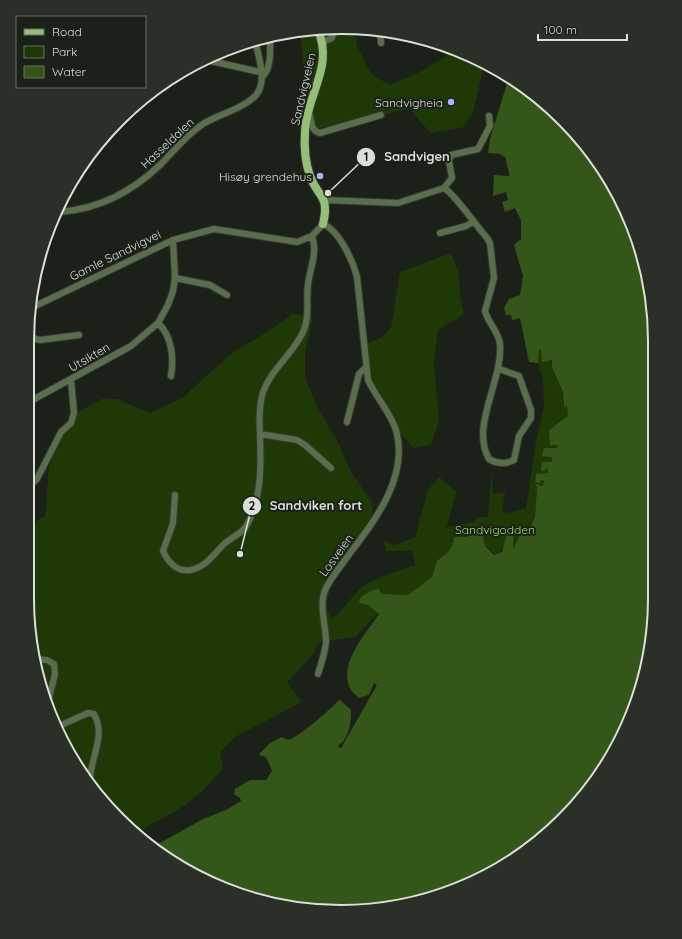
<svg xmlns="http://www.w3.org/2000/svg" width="682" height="939" viewBox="0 0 682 939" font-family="Quicksand,sans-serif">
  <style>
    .green { fill: #1f3906 }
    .water { fill: #355619 }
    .pier { fill: #1b2118 }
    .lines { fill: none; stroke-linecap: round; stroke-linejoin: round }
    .minor-casing { stroke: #363c33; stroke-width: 8 }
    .major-casing { stroke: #363c33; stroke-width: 10 }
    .minor { stroke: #5a6e4e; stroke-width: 6 }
    .major { stroke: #96be7b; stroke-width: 8 }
    .poi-dot { fill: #aeaefa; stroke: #1b2118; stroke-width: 1.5 }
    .labels { text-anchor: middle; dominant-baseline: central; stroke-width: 4; stroke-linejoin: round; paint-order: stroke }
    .street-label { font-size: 12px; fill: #dcdfd9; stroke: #1b2118 }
    .poi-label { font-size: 12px; fill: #dcdfd9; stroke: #1b2118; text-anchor: end }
    .park-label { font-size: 12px; fill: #9bd86f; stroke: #1b2118 }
    .rim { fill: none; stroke: #dcdfd9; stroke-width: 2 }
    .leader { fill: none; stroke: #dcdfd9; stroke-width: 1.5 }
    .callout-dot { fill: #dcdfd9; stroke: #1b2118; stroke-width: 1.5 }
    .mark-label { font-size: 12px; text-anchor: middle; font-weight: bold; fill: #111 }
    .callout-label { font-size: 13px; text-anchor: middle; font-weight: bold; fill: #dcdfd9; stroke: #1b2118; stroke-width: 4; stroke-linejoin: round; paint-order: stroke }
  </style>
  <rect width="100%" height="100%" fill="#1b2118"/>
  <!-- green -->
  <path class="green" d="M320 28 357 29 356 44 371 74 390 85 422 71 456 50 474 58 483 71 473 112 464 127 430 133 409 108 343 126 316 128 302 111 304 76 300 31Z
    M451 253 459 273 460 295 464 314 438 330 434 362 439 420 431 445 413 448C396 428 365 386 364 359 364 354 366 349 367 344L381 338 391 328 400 272Z
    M293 314 313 317 305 352V378L319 410 337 440 351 472 371 501 373 512 357 543 337 571 325 605 332 619C343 611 349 599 360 589 371 579 400 570 415 565L412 551H386L384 541 393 545 415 538 428 490 439 477 456 491 448 523 445 527 474 522 478 517H488L492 469 493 494 505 492 502 511 505 513 526 509 536 441 544 407 543 379 538 362 539 351 541 349C556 364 562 386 564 406H567L568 416 554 427 557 448 552 457V462H542L546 470 549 469 548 473 536 474 535 480H544L543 486 535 485 537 487C535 502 537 519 528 531L521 533 513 548 514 529 507 534C505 544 505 550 495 554L484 544 481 530H476L470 525 472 533 468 537 454 538 453 543 449 551 437 561 432 577 408 595 382 594 378 588 362 596 368 605 378 613 355 637 320 642 311 657 287 682 300 700V703L235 737 220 752 223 768C210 784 196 798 179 809 163 820 151 821 136 836L80 772 38 679 27 598V527L45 516C50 478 43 455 71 423L69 417 102 399H117L150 413 182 398 233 352 264 334Z"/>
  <!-- water -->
  <path class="water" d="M509 77 548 105 590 150 631 221 652 300 654 619 644 679 623 737 577 805 532 847 461 888 382 909 280 906 202 880 153 847 203 819 226 810 241 801 240 798 234 794 235 789 250 780H266L272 771 266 757 259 755 260 753 270 743 282 737C285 739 287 740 291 739 302 734 331 709 340 699L351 710C351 722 350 739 338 746L341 748 374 687 369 695 358 699C330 672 363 638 379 614L368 605 359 603C360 594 370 592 378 588L382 594 408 595 432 577 437 561 449 551 453 543 454 537H468L472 533 470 524 476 530 481 529 485 546 494 555 502 552 507 534 514 529 513 549 521 533 528 532 535 517 537 487 535 484 543 486 544 481 541 480 540 483 535 482 536 474 548 473V469L541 471 542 462H552V457L542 456 544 448H557V445H550L549 430 568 416 567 406 564 407 563 392 552 367V360L542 362 541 349 539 351 538 363 529 362 520 318 512 320 511 315H506L504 308 509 299 520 295 523 276 514 245 521 239V220L515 208 505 212 502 202 508 200 506 192 493 196 494 175 509 176C510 171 506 166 506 158L500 154 488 153 490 139Z"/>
  <!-- pier -->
  <path class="pier" d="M374 683 377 685 341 748 338 746 340 743 342 744 351 727V710L338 698H341L353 709V723L368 698 358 700 349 693V689L359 698 369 695Z"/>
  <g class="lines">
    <!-- minor casing -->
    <g class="minor-casing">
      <path id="minor" d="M380 30 381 43
        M323 42 332 38 335 28
        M202 59 260 72
        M262 77C272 69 270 48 270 36
        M309 113C312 120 310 131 320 133L381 115
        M444 188 452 178 449 161 451 155 478 149 490 126 489 116
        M325 200 398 203 444 188C454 193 477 227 487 238L490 243 494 278 485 311C488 323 499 332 500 344 503 381 470 426 489 459 497 464 506 464 514 460L519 436 531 418V410L519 376 499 369
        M60 212C100 209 132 192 161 164 175 150 186 135 203 124 217 115 245 108 256 95 268 81 258 56 255 39
        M440 233 466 226 473 222
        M175 278 210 285 227 295
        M31 308 173 240 214 229 297 242 312 236 323 224C339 230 353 261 357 277L368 380C376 397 390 412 396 430 409 476 376 519 350 553 342 565 332 576 326 588 318 605 326 624 326 642 325 653 321 664 318 674
        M158 323C172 336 174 358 171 376
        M28 333 35 339 40 340 79 335
        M27 403 131 346 158 323 168 305 173 291 175 278 173 240
        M347 422 359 374 366 367
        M260 434 297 440 305 445 331 468
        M27 488 37 479 61 432 71 423 74 413 71 380
        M175 495 173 523 163 551C168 562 177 572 190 570 206 567 213 555 223 545 231 537 243 534 248 523 262 496 261 463 260 434 259 419 259 406 263 392 272 368 293 354 303 332 310 318 306 299 308 284 310 268 318 252 312 236
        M35 659 47 660 54 664 55 674 48 702
        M59 726 88 713 94 714C107 737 89 759 90 783"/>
    </g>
    <!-- major casing -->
    <g class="major-casing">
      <path id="major" d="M317 28C335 66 307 93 305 131 304 146 305 162 310 176 318 198 330 195 323 224"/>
    </g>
    <!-- minor -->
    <use href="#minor" class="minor"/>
    <!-- major -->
    <use href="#major" class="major"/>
  </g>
  <!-- markers -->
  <g class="poi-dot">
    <circle cx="451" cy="102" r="4"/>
    <circle cx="320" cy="176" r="4"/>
  </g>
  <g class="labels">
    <!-- street labels -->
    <g class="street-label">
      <text transform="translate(303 89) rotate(-77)">Sandvigveien</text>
      <text transform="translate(167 143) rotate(-43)">Hasseldalen</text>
      <text transform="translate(115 255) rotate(-26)">Gamle Sandvigvei</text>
      <text transform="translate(89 357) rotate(-30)">Utsikten</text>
      <text transform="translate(336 555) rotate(-54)">Losveien</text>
    </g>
    <!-- poi labels -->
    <g class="poi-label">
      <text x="443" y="102">Sandvigheia</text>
      <text x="312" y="176">Hisøy grendehus</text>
    </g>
    <!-- park labels -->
    <g class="park-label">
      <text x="495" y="529">Sandvigodden</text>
    </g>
  </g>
  <!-- crop -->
  <path d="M0 0H682V939H0ZM341 34H341A307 307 0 0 1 648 341V598A307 307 0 0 1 341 905H341A307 307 0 0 1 34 598V341A307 307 0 0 1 341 34Z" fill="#2a3027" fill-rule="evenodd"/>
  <path class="rim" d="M341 34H341A307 307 0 0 1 648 341V598A307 307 0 0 1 341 905H341A307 307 0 0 1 34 598V341A307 307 0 0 1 341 34Z"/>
  <!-- callouts -->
  <path class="leader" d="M328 193L366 157M240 554L252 506"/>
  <g class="callout-dot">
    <circle cx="328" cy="193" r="4"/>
    <circle cx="240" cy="554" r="4"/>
    <circle cx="366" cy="157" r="10"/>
    <circle cx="252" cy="506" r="10"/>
  </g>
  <g class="mark-label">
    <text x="366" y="161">1</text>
    <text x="252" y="510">2</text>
  </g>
  <g class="callout-label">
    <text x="417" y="161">Sandvigen</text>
    <text x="316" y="510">Sandviken fort</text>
  </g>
  <!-- legend -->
  <rect x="16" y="16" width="130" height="72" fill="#1b2118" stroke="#686d65"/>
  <rect x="24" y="29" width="20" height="6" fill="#96be7b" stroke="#686d65"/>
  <text x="52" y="36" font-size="12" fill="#dcdfd9">Road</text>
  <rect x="24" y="46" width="20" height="12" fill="#1f3906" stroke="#686d65"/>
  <text x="52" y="56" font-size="12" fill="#dcdfd9">Park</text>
  <rect x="24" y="66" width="20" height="12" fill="#355619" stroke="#686d65"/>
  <text x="52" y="76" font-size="12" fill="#dcdfd9">Water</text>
  <!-- scale -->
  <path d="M538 34v6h89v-6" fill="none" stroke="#dcdfd9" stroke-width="2"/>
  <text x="544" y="34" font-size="12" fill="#dcdfd9" stroke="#1b2118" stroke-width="3" paint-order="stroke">100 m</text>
</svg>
